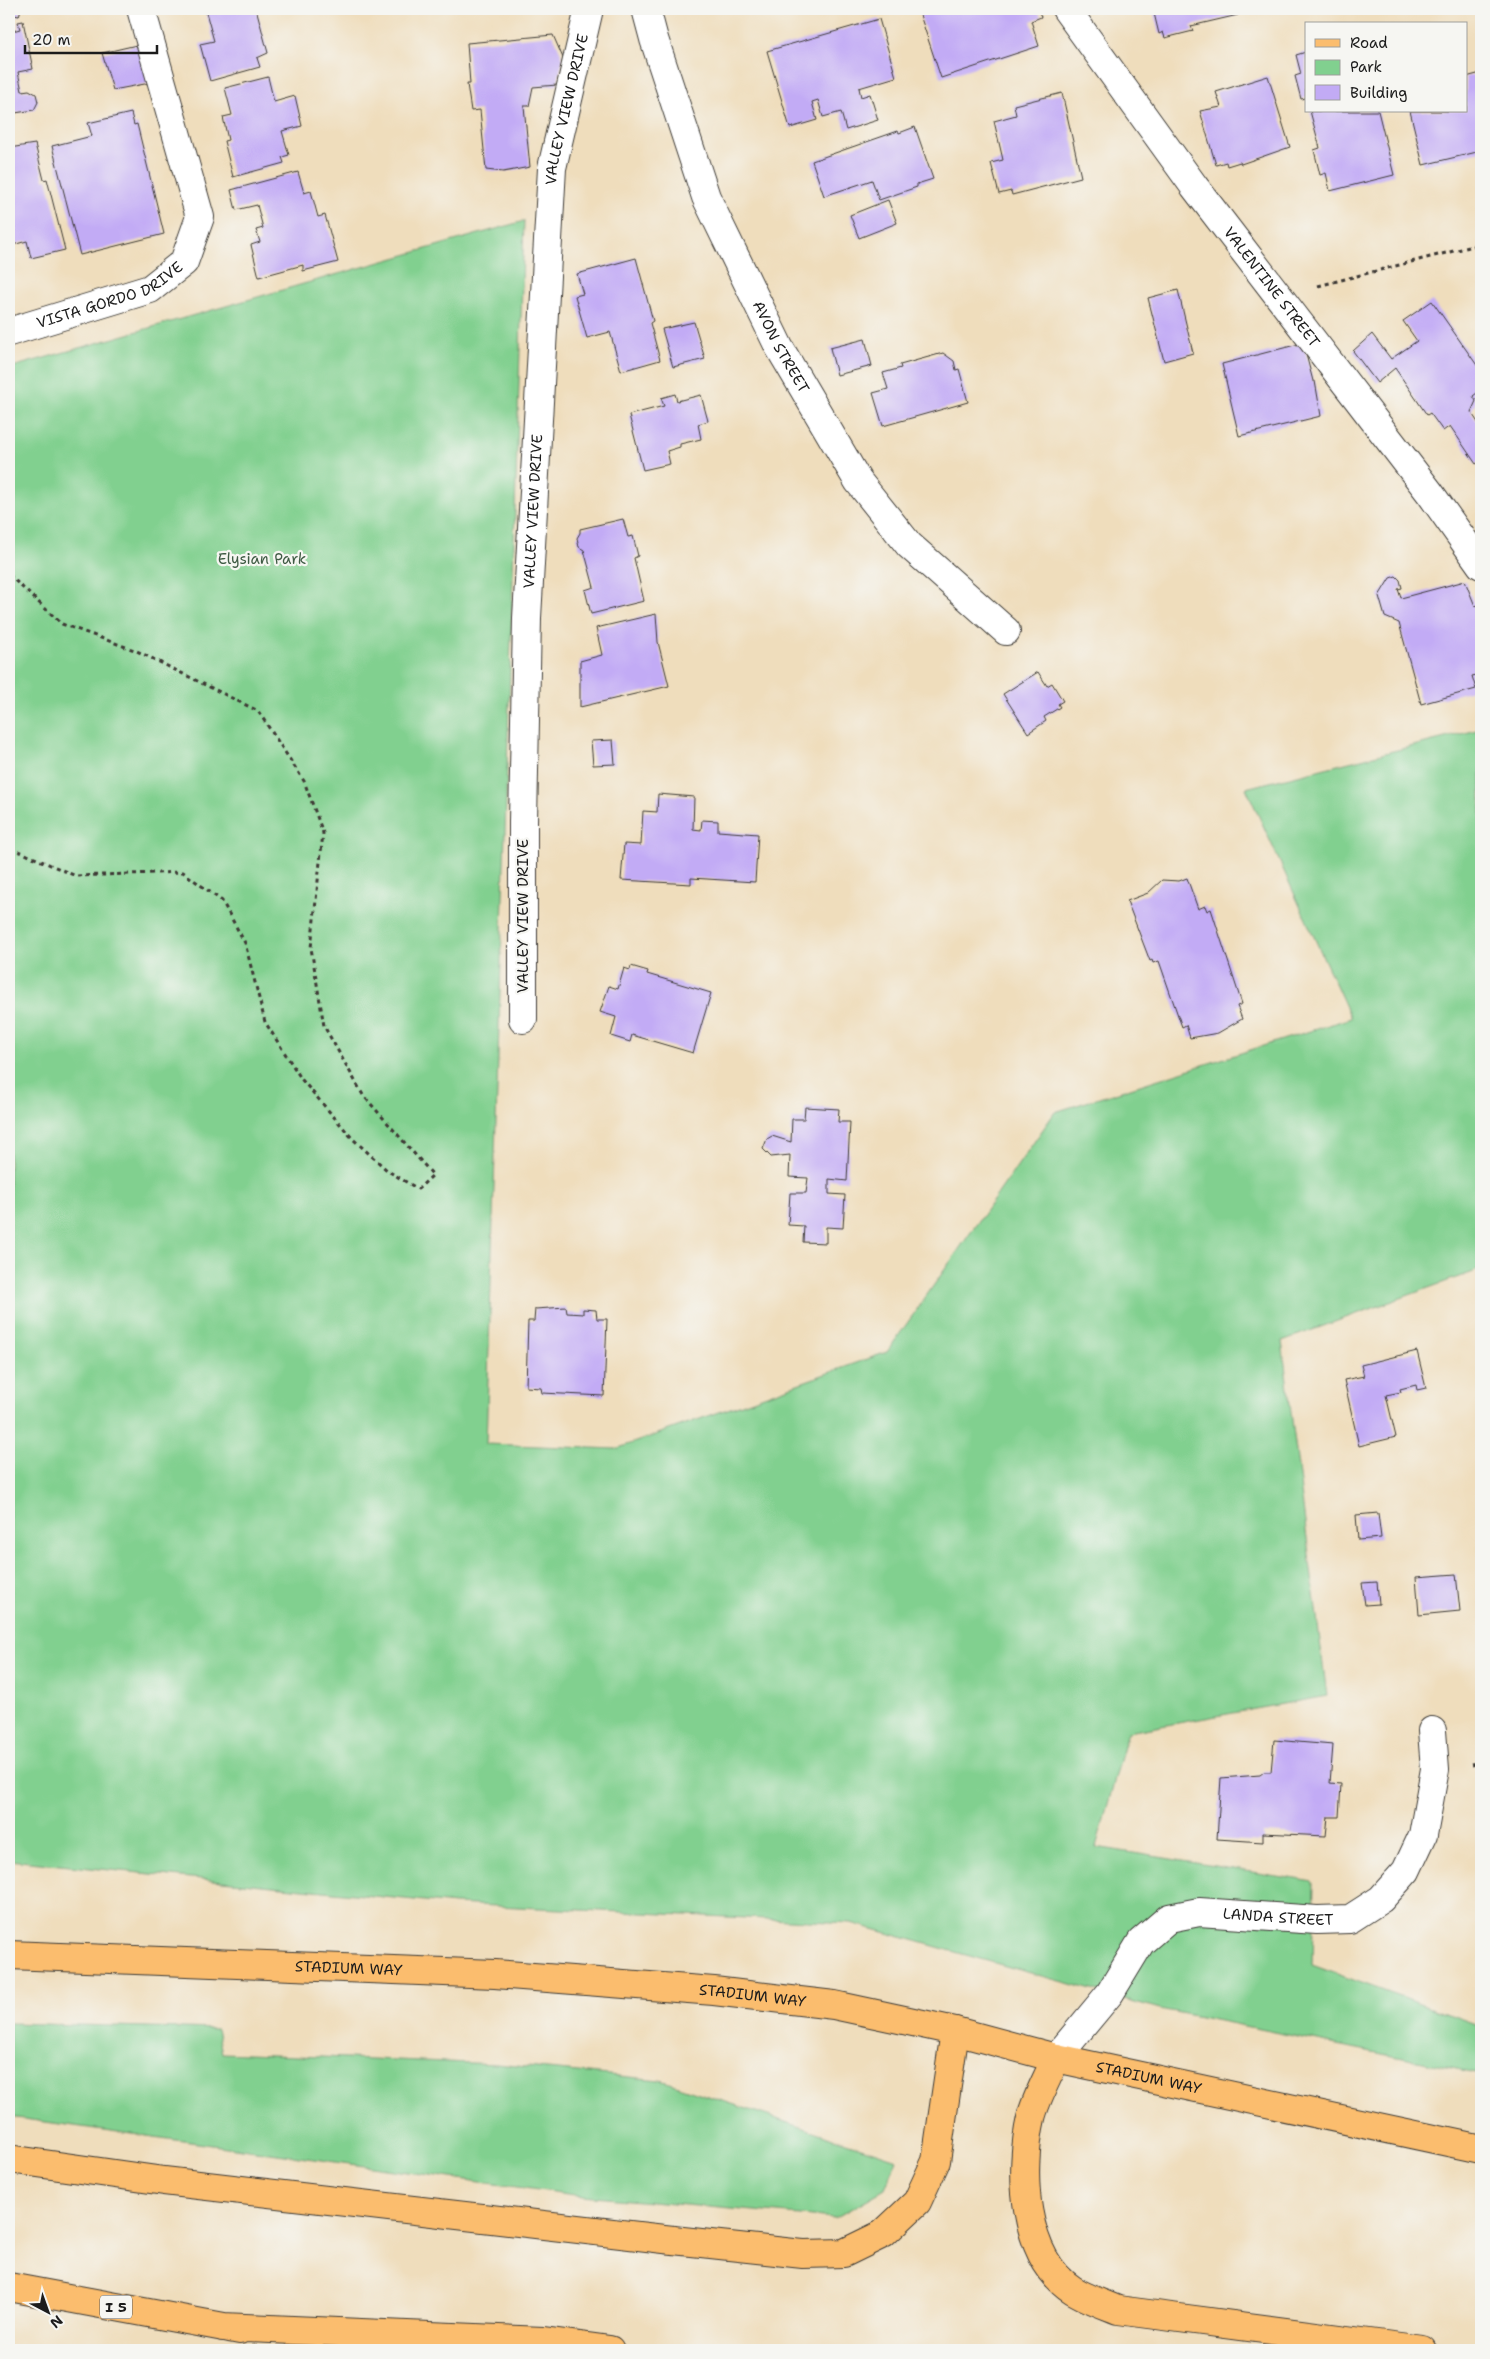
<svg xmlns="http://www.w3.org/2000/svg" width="1490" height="2359" viewBox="0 0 1490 2359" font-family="'Shantell Sans',sans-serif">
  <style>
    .green { fill: #81d08f; stroke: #4e7656 }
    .building { fill: #c2abf5 }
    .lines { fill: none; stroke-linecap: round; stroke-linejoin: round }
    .minor-casing { stroke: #3c3934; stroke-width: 30 }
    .major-casing { stroke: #3c3934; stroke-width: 30 }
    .highway-casing { stroke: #3c3934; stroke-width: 30 }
    .path { stroke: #3c3934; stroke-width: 3; stroke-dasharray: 4 4; stroke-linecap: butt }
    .minor { stroke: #fff; stroke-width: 28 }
    .major { stroke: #fbbd6e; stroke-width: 28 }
    .highway { stroke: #fbbd6e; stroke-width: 28 }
    .labels { text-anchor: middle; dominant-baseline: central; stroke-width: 4.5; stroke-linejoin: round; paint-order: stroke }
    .shield { fill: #f6f6f2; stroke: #5d5d5c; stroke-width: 1 }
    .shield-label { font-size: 14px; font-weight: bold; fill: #1c1c1c }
    .street-label { font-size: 15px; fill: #1c1c1c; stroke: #f6f6f2 }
    .park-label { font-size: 15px; fill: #3f5b44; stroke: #f6f6f2 }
  </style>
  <rect width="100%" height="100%" fill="#f6f6f2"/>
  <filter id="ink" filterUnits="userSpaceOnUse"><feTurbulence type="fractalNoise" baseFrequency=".02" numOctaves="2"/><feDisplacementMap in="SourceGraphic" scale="10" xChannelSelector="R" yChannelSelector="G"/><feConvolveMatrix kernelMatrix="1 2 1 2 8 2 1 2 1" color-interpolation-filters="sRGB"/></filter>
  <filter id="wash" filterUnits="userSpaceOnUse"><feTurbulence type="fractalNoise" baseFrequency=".0096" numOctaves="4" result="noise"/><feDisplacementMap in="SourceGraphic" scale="20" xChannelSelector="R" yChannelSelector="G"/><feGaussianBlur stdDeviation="1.12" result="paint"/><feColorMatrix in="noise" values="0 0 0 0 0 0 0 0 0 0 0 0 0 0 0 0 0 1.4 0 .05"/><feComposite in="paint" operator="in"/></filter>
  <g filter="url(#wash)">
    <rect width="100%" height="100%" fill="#efddbc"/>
    <!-- green -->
    <path class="green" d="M524 221 486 1444 616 1449 887 1352 1055 1112 1351 1018 1246 788 1481 729V1269L1282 1341 1327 1696 1128 1732 1096 1847 1314 1882 1312 1965 1481 2026V2074L1160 2009 851 1923 455 1904 9 1860V368Z
      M9 2023 217 2029 222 2053 496 2064 660 2080 897 2159 885 2189 835 2218 582 2196 9 2117Z"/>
    <g id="blocks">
      <!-- building -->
      <path class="building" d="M9 9H21L19 16 9 14Z
        M205 9H260V11L257 12 268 53 257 58 260 67 210 81 200 44 214 41Z
        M918 9H1038L1041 17 1031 21 1039 46 941 78Z
        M1153 9H1236L1238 15 1191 26 1193 31 1165 38 1163 32 1159 34Z
        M879 19 896 77 859 88 861 97 870 94 878 120 846 130 841 112 823 117 818 100 812 102 817 120 790 128 767 51Z
        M23 21 33 69 18 72 22 91 29 90 36 94 38 102 34 110 9 114V32L20 29 18 22Z
        M553 35 563 58 557 85 533 87 529 106H524L530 167 503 172 486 170 480 110 471 111 467 84H470L467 43Z
        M141 44 150 83 113 90 102 53Z
        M1306 52V98L1301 99 1295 76 1301 74 1296 55Z
        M1481 73V151L1423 165 1410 111H1466V77Z
        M1268 76 1290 147 1241 164 1240 162 1227 166 1226 162 1216 165 1200 111 1221 107 1216 92Z
        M268 77 274 102 295 96 302 126 282 131 289 155 282 157 284 163 233 177 224 141 228 140 223 117 232 115 225 88Z
        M1062 93 1081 177 1012 195 1011 191 999 194 991 163 1003 160 994 121 1016 115 1014 105Z
        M1310 111H1378L1394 175 1330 191 1326 173 1320 175 1314 150 1320 148Z
        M131 113 134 125 137 124 164 234 80 255 52 146 92 136 88 123Z
        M915 127 933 179 917 184V187L879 200 872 180 824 196 812 161 898 131 899 133Z
        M35 144 44 180 47 179 65 250 31 258 27 241 9 246V148Z
        M298 172 304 193 311 191 318 217 325 215 338 262 303 271V265L259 277 251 245 260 242 256 230 263 228 257 205 236 210 231 190Z
        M888 200 897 223 859 238 850 215Z
        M636 258 653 321 650 323 660 360 621 371 610 332 587 338 575 296 583 294 577 274Z
        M1178 290 1193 353 1164 361 1148 298Z
        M1432 301 1481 371V390L1473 396 1476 401 1471 412 1481 427V461L1476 464 1450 426 1443 431 1430 413 1427 415 1395 368 1377 383 1353 351 1372 334 1391 359 1417 341 1403 321Z
        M694 322 705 359 673 367 662 329Z
        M865 339 872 366 837 375 830 348Z
        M1303 343 1313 381H1315L1321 416 1239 436 1222 364Z
        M943 353 954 361 956 370 959 369 968 402 883 426 873 393 888 389 883 373 901 368 900 365Z
        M675 394 677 401 701 395 708 421 698 424 701 439 680 444V447L667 451 670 464 643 470 629 415 664 406 661 398Z
        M623 519 628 537 633 536 638 556 634 558 644 601 591 614 585 590 594 587 584 550 579 547 577 538 580 533V529Z
        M1396 576 1400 580 1402 588 1398 589 1401 598 1465 581 1475 606 1478 605 1481 617V674L1472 676 1476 689 1421 704 1399 623 1385 617 1379 596 1390 578Z
        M656 614 658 642 669 686 580 707V661L602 655 596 628Z
        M1038 672 1047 686 1052 683 1063 701 1058 704 1060 707 1044 717 1046 721 1028 733 1003 694Z
        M613 740 615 764 593 765 591 741Z
        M658 794 694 797 693 829 701 830 702 820 718 821V831L758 834 755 882 691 878V884L621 880 624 844 641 845 643 811 657 812Z
        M1187 878 1198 909 1205 906 1207 911 1211 909 1242 1004 1237 1006 1242 1019 1218 1033 1190 1038 1186 1025 1182 1027 1159 961 1153 963 1152 960 1150 961 1127 901 1148 893 1162 880 1179 881Z
        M631 966 648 971 647 974 711 993 693 1053 632 1035 630 1042 611 1036 616 1017 600 1012 609 986 618 989 624 968 630 970Z
        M805 1107 839 1109 838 1122H850L847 1181 829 1179V1194L845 1195 843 1228 826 1227V1243L803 1242 804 1226 788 1225 790 1193H806L808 1178 789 1177 790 1155 771 1157 763 1149 767 1139 772 1136 791 1142 792 1119H804Z
        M566 1307 567 1313 583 1314V1309L596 1310 597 1319H607L604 1396 542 1393 541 1388 526 1387 528 1321H534L535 1309Z
        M1417 1351 1426 1388 1417 1390 1416 1385 1400 1389 1401 1392 1386 1395 1396 1437 1359 1446 1344 1380 1364 1376 1361 1365Z
        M1378 1513 1381 1538 1358 1540 1356 1515Z
        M1456 1574 1460 1611 1419 1615 1416 1577Z
        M1377 1582 1379 1604 1365 1605 1362 1583Z
        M1274 1740 1333 1745 1330 1783 1341 1784 1339 1817H1328L1326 1836 1263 1833V1842L1217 1839 1221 1778 1260 1775 1264 1772H1271Z"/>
    </g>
  </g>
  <g filter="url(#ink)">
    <use href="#blocks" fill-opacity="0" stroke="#3c3934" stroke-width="1"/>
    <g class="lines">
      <!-- minor casing -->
      <g class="minor-casing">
        <g id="minor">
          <path id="s1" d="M646 9 654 39 706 197 779 347 858 481 909 545 1006 631"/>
          <path id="s2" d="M1066 9 1194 186 1430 493 1481 565"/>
          <path id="s3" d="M9 332 150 289 184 262 200 217 141 9"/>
          <path id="s4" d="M523 1019V822L527 618 552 168 589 9"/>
          <path id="s5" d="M1056 2058 1110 1993 1141 1942 1169 1918 1199 1912 1317 1920 1350 1919 1381 1899 1406 1871 1423 1835 1435 1769 1432 1731"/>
        </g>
      </g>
      <!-- major casing -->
      <g class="major-casing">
        <g id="major">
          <path id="s6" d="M9 1955 495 1974 714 1991 834 2005 955 2031 1056 2058 1481 2149"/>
        </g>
      </g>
      <!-- highway casing -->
      <g class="highway-casing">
        <path id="highway" d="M1056 2058C1048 2077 1036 2098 1031 2118 1019 2170 1022 2257 1073 2290 1086 2298 1103 2304 1118 2310L1423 2350
          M9 2159 164 2181 664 2239 803 2254 844 2253 883 2234 917 2202 936 2161 955 2031
          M9 2287 240 2330
          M223 2327 544 2341 610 2350"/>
      </g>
      <!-- path -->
      <path class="path" d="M1318 286 1481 244
        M9 575 62 624 137 651 258 711 304 781 323 833 311 948 324 1026 363 1095 433 1175 418 1189 388 1171 353 1139 302 1080 265 1022 245 943 222 901 183 872 76 876 9 847
        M1472 1764 1481 1762"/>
      <!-- minor -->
      <use href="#minor" class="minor"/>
      <!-- major -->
      <use href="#major" class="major"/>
      <!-- highway -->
      <use href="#highway" class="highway"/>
    </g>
  </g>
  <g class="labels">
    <!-- shield labels -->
    <rect class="shield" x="100" y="2295.5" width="32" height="23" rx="4"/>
    <g class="shield-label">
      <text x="116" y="2307">I 5</text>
    </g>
    <!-- street labels -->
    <g class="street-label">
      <text stroke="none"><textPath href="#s4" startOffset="912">VALLEY VIEW DRIVE</textPath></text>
      <text stroke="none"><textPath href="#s2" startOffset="346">VALENTINE STREET</textPath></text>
      <text stroke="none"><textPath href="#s3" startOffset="108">VISTA GORDO DRIVE</textPath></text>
      <text stroke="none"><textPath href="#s1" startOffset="365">AVON STREET</textPath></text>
      <text stroke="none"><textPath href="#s4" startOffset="508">VALLEY VIEW DRIVE</textPath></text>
      <text transform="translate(523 916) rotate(-90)">VALLEY VIEW DRIVE</text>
      <text stroke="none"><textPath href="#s5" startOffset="291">LANDA STREET</textPath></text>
      <text stroke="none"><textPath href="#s6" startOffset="340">STADIUM WAY</textPath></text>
      <text stroke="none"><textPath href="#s6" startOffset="745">STADIUM WAY</textPath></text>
      <text stroke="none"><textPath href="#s6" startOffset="1150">STADIUM WAY</textPath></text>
    </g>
    <!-- park labels -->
    <g class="park-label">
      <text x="262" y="559">Elysian Park</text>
    </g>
  </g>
  <!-- margin -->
  <rect width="1490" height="2359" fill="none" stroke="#f6f6f2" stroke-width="30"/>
  <!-- legend -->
  <rect x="1305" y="22" width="162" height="90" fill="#f6f6f2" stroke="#9f9f9c"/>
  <rect x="1315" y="39" width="25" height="8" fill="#fbbd6e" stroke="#9f9f9c"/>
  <text x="1350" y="48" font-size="15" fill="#1c1c1c">Road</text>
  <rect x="1315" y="60" width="25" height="15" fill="#81d08f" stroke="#9f9f9c"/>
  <text x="1350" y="72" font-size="15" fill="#1c1c1c">Park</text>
  <rect x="1315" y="85" width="25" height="15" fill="#c2abf5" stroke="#9f9f9c"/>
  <text x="1350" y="98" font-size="15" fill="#1c1c1c">Building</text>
  <!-- north arrow -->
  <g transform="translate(48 2312) rotate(139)" stroke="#f6f6f2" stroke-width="4" paint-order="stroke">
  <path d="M0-4L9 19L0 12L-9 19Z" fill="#1c1c1c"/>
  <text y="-8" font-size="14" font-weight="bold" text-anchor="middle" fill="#1c1c1c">N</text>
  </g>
  <!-- scale -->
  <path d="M25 45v8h132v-8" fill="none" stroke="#1c1c1c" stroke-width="2.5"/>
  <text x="32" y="45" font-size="15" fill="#1c1c1c" stroke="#f6f6f2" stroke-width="4" paint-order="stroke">20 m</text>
</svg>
